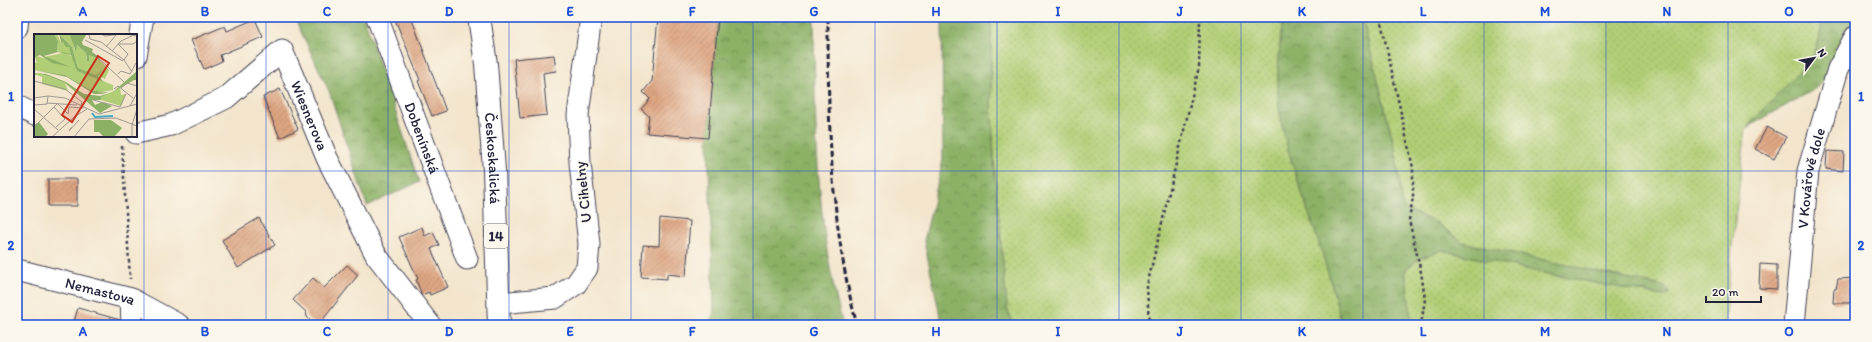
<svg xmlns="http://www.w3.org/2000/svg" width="1872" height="342" viewBox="0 0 1872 342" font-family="Itim,sans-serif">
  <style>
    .grass { fill: url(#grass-dots); stroke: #697858 }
    .forest { fill: url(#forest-crowns); stroke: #576a50 }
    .building { fill: url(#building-hatch) }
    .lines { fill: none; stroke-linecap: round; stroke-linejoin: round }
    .minor-casing { stroke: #413f51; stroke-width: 23 }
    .primary-casing { stroke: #413f51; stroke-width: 24 }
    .path { stroke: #413f51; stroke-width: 2.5; stroke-dasharray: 3 3; stroke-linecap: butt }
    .minor { stroke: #fff; stroke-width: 21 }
    .primary { stroke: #fff; stroke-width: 22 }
    .rail { stroke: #22223b; stroke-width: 3; stroke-dasharray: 6 3; stroke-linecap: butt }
    .grid { fill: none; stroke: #1d4ed8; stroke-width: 1; stroke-opacity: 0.55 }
    .labels { text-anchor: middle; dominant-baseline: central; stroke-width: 3; stroke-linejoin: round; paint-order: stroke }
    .shield { fill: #fbf7ec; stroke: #636270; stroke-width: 1 }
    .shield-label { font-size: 14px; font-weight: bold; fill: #22223b }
    .street-label { font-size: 15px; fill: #22223b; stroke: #fbf7ec }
    .inset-river { fill: none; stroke: #45a8c5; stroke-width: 2 }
    .inset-road { fill: none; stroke: #9f9792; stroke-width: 1 }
    .view { fill: #c8321e; fill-opacity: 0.15; stroke: #c8321e; stroke-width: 2 }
    .inset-edge { fill: none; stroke: #22223b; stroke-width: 2 }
    .neatline { fill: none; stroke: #1d4ed8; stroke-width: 1.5 }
    .grid-label { font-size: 13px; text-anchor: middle; font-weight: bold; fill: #1d4ed8 }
  </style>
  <defs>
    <pattern id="grass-dots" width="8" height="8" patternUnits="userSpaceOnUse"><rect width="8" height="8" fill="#b0ce75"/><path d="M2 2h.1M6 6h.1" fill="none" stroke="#97b166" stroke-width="1.8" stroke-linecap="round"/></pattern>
    <pattern id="forest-crowns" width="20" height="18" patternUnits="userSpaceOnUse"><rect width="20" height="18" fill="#8cb166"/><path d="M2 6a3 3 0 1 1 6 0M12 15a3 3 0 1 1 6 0" fill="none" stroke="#729055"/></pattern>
    <pattern id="building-hatch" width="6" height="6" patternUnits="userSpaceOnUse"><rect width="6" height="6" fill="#dea682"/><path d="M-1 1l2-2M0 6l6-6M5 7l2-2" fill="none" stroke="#b4876c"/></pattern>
  </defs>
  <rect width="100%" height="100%" fill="#fbf7ec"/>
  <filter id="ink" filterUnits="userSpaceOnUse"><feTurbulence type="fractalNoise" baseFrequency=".025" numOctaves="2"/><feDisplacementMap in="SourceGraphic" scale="8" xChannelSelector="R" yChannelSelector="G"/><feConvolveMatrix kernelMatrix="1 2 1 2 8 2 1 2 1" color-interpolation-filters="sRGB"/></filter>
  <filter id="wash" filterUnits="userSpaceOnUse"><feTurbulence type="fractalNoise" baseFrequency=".012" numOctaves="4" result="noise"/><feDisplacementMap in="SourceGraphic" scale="16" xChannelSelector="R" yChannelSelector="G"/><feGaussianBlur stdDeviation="0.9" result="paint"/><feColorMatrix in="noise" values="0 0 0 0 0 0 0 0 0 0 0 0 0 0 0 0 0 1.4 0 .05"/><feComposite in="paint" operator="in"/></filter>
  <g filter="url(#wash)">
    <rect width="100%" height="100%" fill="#f3e5cc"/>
    <!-- grass -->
    <path class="grass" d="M991 17H1283C1279 51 1275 86 1281 120 1287 152 1299 183 1309 214 1322 250 1333 288 1342 325H1012L1007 307 995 175 991 103Z
      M1362 17H1821L1822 30 1818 45 1809 63 1746 128 1732 246 1725 325H1412L1405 270 1417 260 1441 250 1553 275 1664 296 1670 293 1667 288 1662 286 1462 242 1437 223 1403 208 1395 149Z"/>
    <!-- forest -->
    <path class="forest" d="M294 17H364L419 182 367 206 329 91Z
      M718 17H814C815 120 815 225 843 325H708L714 312 708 138Z
      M942 17H991V103L995 175 1007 307 1012 325H942L924 241 943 160Z
      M1283 17H1362L1395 149 1403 208 1437 223 1462 242 1662 286 1667 288 1670 293 1664 296 1553 275 1441 250 1417 260 1405 270 1412 325H1342C1333 288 1322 250 1309 214 1299 183 1287 152 1281 120 1275 86 1279 51 1283 17Z
      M1821 17H1855V48L1817 88 1746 128C1759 114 1773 100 1786 86 1807 64 1823 49 1821 17Z"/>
    <g id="blocks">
      <!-- building -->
      <path class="building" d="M394 17H411L446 111 432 116 418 81 420 80Z
        M658 17H718L708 138 647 133 649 116 641 109 650 99 643 92 652 81Z
        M255 19 263 37 220 55 222 61 204 69 191 40 225 26 227 31Z
        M554 55 556 71 543 73 547 115 520 118 514 59Z
        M280 89 298 129 280 138 263 97Z
        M1767 127 1786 137 1774 159 1755 149Z
        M1827 151 1844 152 1843 171 1826 169Z
        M48 179H77V206H48Z
        M259 218 275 245 238 268 222 240Z
        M660 218 690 221 686 276 667 274V279L641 277 643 245 659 246Z
        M422 227 425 236 433 232 439 245 431 249 448 287 430 295 429 292 422 295 416 280 418 279 399 237Z
        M1760 264 1777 265V289L1759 288Z
        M347 265 358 275 321 322H312L307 317 306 312 293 300 313 278 324 288Z
        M1855 278V303H1833L1834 289H1836L1838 279Z
        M78 308 120 320V325H73Z"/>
    </g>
  </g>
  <g filter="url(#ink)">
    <use href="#blocks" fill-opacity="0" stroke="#413f51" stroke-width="1"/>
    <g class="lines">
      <!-- minor casing -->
      <g class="minor-casing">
        <g id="minor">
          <path id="s1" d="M377 17 467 259"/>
          <path d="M17 27 18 17"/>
          <path d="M136 56 143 17"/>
          <path d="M17 106 35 115"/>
          <path id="s2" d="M136 133 171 125 226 98 282 50 327 158 376 255 430 325"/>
          <path id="s3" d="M17 270 131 299 179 325"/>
          <path d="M131 299 132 325"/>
          <path d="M499 303 555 298 576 284 587 268 589 244 580 163 578 115 591 17"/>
          <path id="s4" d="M1794 325 1808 171 1838 69 1855 37"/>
        </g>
      </g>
      <!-- primary casing -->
      <g class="primary-casing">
        <g id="primary">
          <path id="s5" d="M479 17 486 64 494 170 499 325"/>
        </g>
      </g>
      <!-- path -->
      <path class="path" d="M1380 17 1413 168V197L1409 220 1421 272 1425 299 1421 325
        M122 146 130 279
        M1149 325 1147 286 1199 67 1200 17"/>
      <!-- minor -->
      <use href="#minor" class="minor"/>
      <!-- primary -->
      <use href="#primary" class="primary"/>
      <!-- rail -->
      <path class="rail" d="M828 17C828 120 830 225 857 325"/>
    </g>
  </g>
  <!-- grid -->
  <path class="grid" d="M144 17V325M266 17V325M388 17V325M509 17V325M631 17V325M753 17V325M875 17V325M997 17V325M1119 17V325M1241 17V325M1363 17V325M1484 17V325M1606 17V325M1728 17V325M17 171H1855"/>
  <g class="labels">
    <!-- shield labels -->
    <rect class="shield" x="484" y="224" width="24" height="24" rx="3"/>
    <g class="shield-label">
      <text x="496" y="236">14</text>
    </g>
    <!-- street labels -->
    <g class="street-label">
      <text stroke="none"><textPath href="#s2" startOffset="242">Wiesnerova</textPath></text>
      <text stroke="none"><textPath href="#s1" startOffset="129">Dobenínská</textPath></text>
      <text stroke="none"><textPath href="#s5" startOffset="142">Českoskalická</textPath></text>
      <text stroke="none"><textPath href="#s4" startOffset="148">V Kovářově dole</textPath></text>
      <text transform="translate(583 192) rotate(-96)">U Cihelny</text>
      <text stroke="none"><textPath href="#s3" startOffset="86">Nemastova</textPath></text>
    </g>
  </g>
  <!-- overview -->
  <g transform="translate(34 34)">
    <rect width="103" height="103" fill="#f3e5cc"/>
    <path d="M20 0H23L28 11 29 8 36 14 38 20H33L39 23 43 37 79 51V56L63 59 68 58 57 56 31 41 0 36V28L3 29 0 21 37 33 10 23 29 19 23 16 24 7ZM25 0H37L41 17 43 11 52 19V26L55 21 65 25 75 36 71 45 44 34 38 13Z" fill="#b0ce75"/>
    <path d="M0 0H20L24 7 23 17 37 20 35 13H32L29 8 28 11 25 0 38 13 44 34 62 41 70 34 64 42 70 48 43 37 37 21 24 18 10 22 37 33 18 29 6 21 1 23ZM36 1H52L48 8 49 11 59 15 58 18 65 23 66 29 65 25 55 21V27H53L52 19 43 11 42 18ZM0 36 31 41 57 56 62 57 64 54 63 57 69 58 63 59 75 58 68 60H60L33 43ZM103 37V46H100L74 61 67 63V66H58L61 71 68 68 78 72 66 79 31 49 11 41H0V39L12 40 32 48 50 60 66 62 79 58ZM60 86H77L88 94 80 103H70L65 98H60ZM5 88 14 100 11 103H0V91Z" fill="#8cb166"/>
    <path d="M86 54 87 61 92 60 87 72 67 66V63Z" fill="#b0ce75"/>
    <path d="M6 39 31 49 34 57 8 50V43L0 40Z" fill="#b0ce75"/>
    <path class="inset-river" d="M58 79 61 83 79 82"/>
    <path class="inset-road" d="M55 0 56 5 67 8 90 26 98 38M67 0 71 2 87 0M90 0 103 2M51 6 89 27M84 10 94 20 90 26M84 10H99L103 7M72 13 82 1M78 17 87 7 98 2M59 19 90 48M84 40 87 37 96 40 102 29M0 47 31 55 48 68 47 71M87 54 93 49 103 52M80 55 84 52 99 64M0 64 14 62 31 64 65 80 103 70M59 66 86 73 92 60M13 69 43 71M24 70 34 80M0 71 13 70 14 62M96 72 103 59M20 73 31 85 22 93M0 75 24 96M34 80 35 73 50 74M1 92 24 69M38 93 35 97 45 86M18 103 40 83 53 75M40 103 55 85 82 84 103 92M98 103V91L103 75"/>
    <path class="view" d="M64 22 75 29 38 88 28 81Z"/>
    <rect width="103" height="103" class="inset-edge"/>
  </g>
  <!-- margin -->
  <rect width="1872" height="342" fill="none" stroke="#fbf7ec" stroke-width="44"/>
  <!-- north arrow -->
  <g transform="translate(1814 58) rotate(58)" stroke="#fbf7ec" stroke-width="3" paint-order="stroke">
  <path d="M0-3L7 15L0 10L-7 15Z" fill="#22223b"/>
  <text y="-6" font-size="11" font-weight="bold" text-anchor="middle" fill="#22223b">N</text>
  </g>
  <!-- scale -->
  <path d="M1706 296v6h55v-6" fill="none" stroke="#22223b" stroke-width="2"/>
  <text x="1712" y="296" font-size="12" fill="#22223b" stroke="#fbf7ec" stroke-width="3" paint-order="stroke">20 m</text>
  <rect x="22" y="22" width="1828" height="298" class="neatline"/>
  <g class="grid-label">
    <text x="83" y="16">A</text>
    <text x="205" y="16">B</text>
    <text x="327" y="16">C</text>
    <text x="449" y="16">D</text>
    <text x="570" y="16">E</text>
    <text x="692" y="16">F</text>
    <text x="814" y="16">G</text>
    <text x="936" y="16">H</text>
    <text x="1058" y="16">I</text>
    <text x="1180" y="16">J</text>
    <text x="1302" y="16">K</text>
    <text x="1423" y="16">L</text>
    <text x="1545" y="16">M</text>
    <text x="1667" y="16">N</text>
    <text x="1789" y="16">O</text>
    <text x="11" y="101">1</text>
    <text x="1861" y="101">1</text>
    <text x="11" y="250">2</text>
    <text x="1861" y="250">2</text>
    <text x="83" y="336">A</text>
    <text x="205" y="336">B</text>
    <text x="327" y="336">C</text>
    <text x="449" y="336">D</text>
    <text x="570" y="336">E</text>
    <text x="692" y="336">F</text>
    <text x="814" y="336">G</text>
    <text x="936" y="336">H</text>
    <text x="1058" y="336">I</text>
    <text x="1180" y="336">J</text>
    <text x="1302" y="336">K</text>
    <text x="1423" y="336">L</text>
    <text x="1545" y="336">M</text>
    <text x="1667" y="336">N</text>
    <text x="1789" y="336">O</text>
  </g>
</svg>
